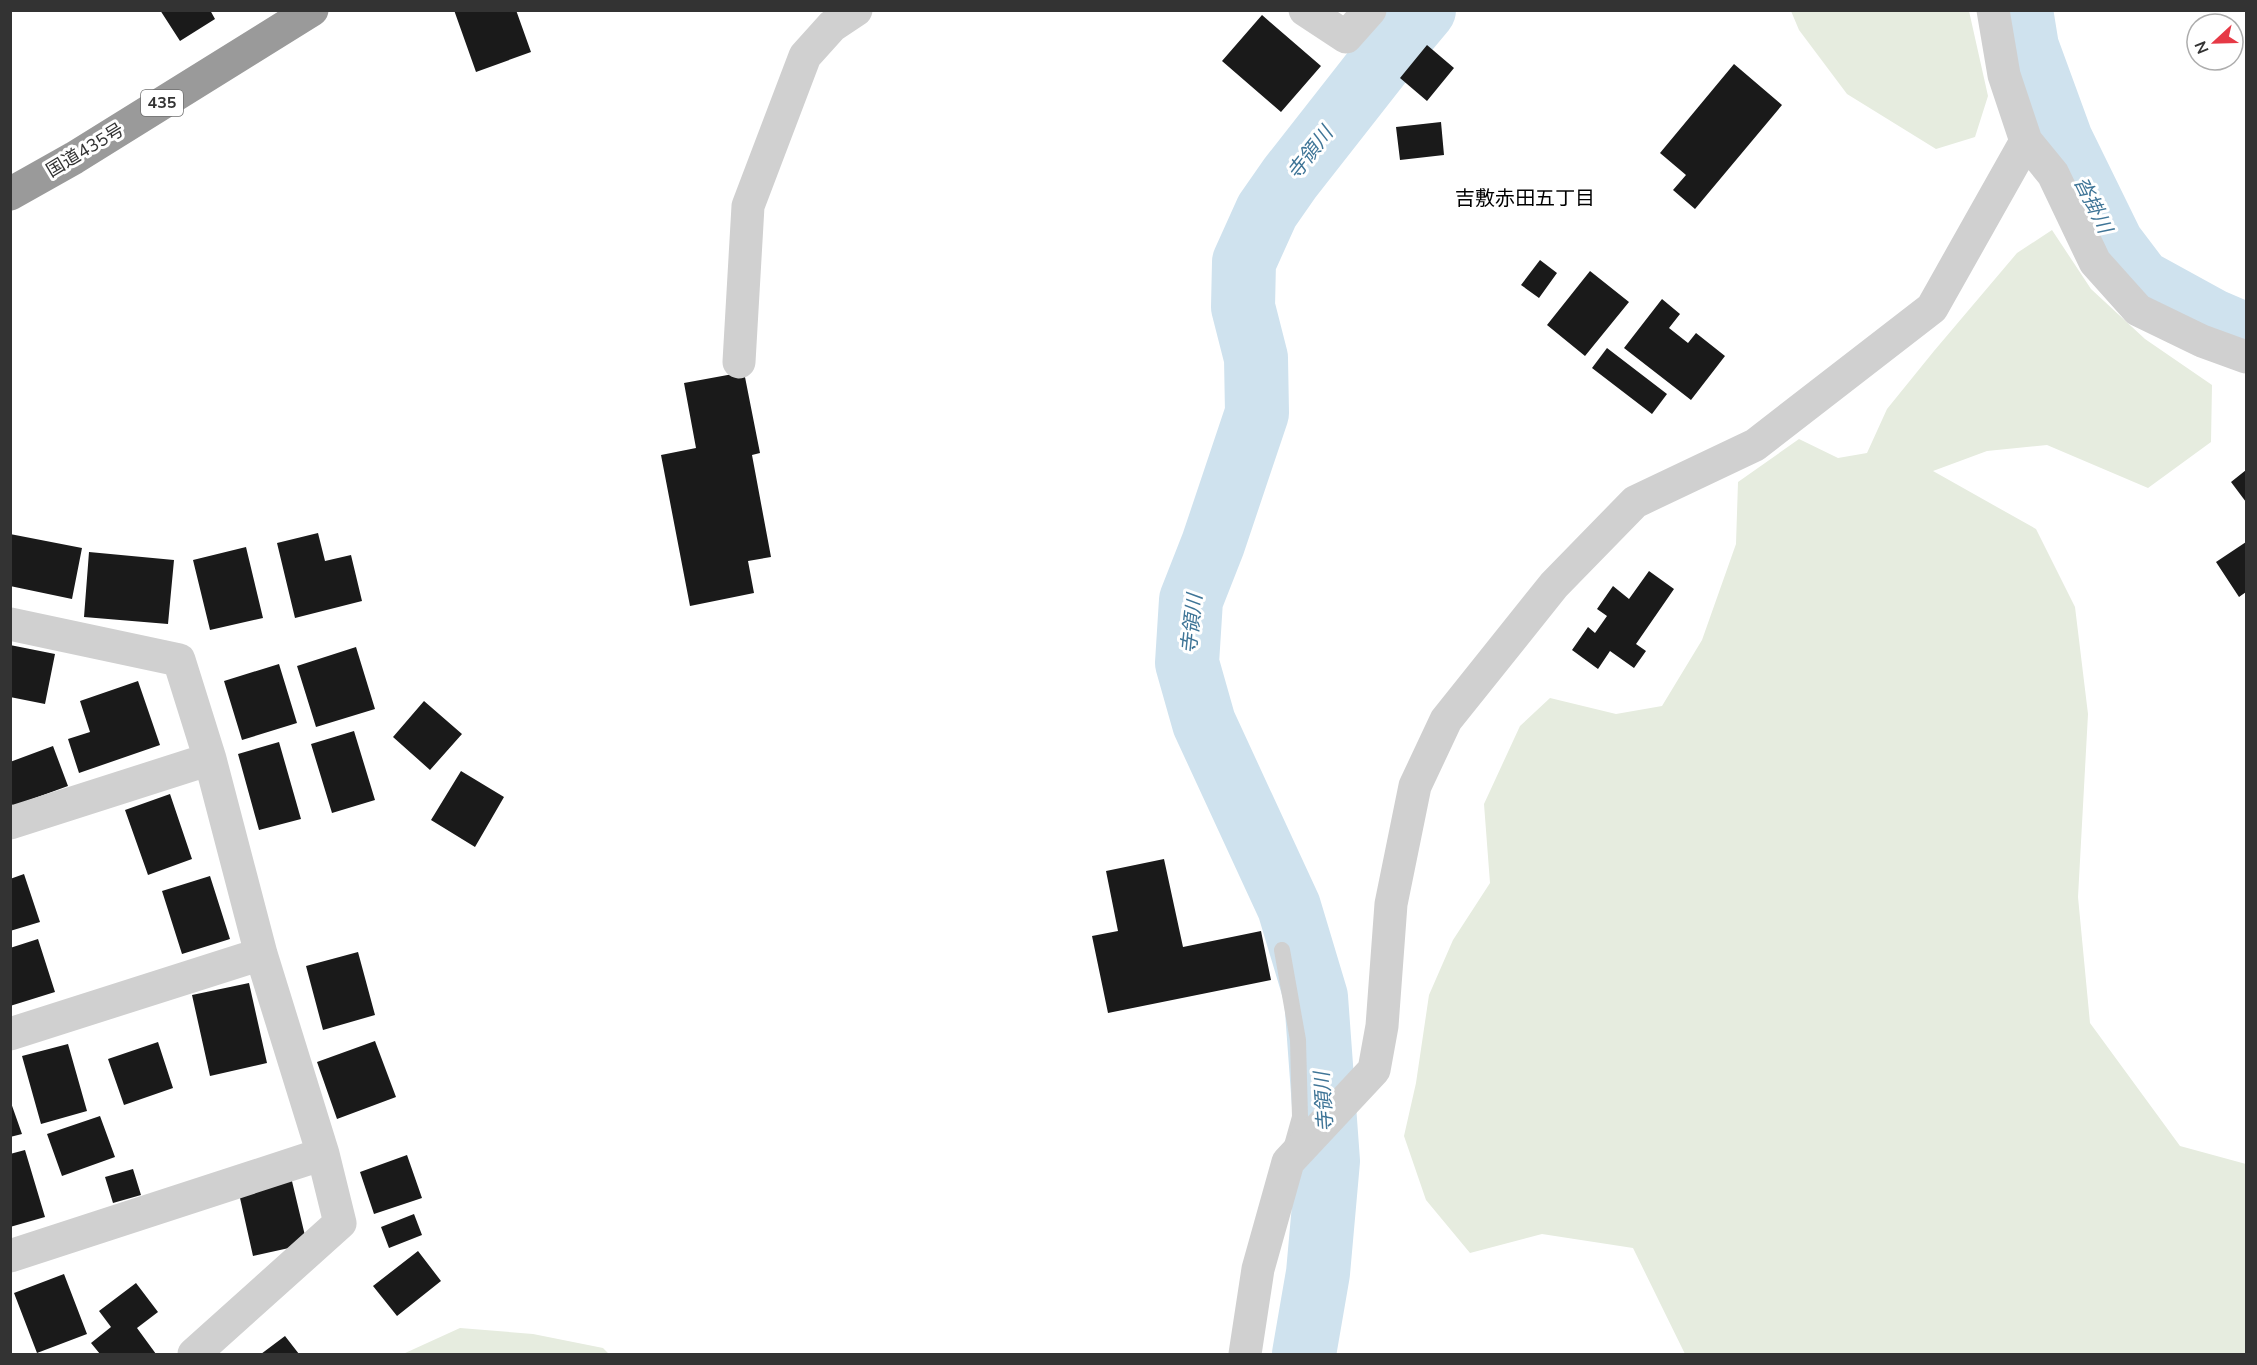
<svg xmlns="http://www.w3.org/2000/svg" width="2257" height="1365" viewBox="0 0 2257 1365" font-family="'Nunito Sans','Noto Sans JP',sans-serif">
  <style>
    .green { fill: #e6ecdf }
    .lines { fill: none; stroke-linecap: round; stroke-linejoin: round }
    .river { stroke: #cfe2ee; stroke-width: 64 }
    .building { fill: #1a1a1a }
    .lane { stroke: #d0d0d0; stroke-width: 16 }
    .street { stroke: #d0d0d0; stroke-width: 33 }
    .highway { stroke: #9a9a9a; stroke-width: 33 }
    .labels { text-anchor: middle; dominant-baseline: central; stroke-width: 6; stroke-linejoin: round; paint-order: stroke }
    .shield { fill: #fff; stroke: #707070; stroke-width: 1.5 }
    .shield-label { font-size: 16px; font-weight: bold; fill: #333 }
    .street-label { font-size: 18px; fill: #333; stroke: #fff }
    .water-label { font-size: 20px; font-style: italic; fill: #3f7597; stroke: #fff }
    .neighbourhood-label { font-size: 20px; fill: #000; stroke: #fff }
  </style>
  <rect width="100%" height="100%" fill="#fff"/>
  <!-- green -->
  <path class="green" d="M1791 11H1969L1988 96 1975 137 1936 149 1847 94 1799 30Z
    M2052 230 2091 289 2145 339 2212 385 2211 442 2148 488 2047 445 1987 451 1933 471 2036 529 2075 607 2088 714 2078 897 2090 1023 2180 1146 2246 1164V1354H1685L1633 1248 1542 1234 1470 1253 1426 1200 1404 1136 1416 1083 1429 995 1453 940 1490 883 1484 804 1520 726 1550 698 1616 714 1662 706 1702 640 1736 544 1738 482 1799 439 1838 458 1867 453 1887 409 1934 351 2017 253Z
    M460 1328 533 1334 603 1348 609 1354H403Z"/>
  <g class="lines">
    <!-- river -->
    <path class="river" d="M2021 10 2027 47 2061 140 2112 244 2140 281 2213 321 2246 335
      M1304 1354 1318 1273 1328 1161 1316 997 1289 907 1204 723 1187 663 1191 600 1213 544 1257 413 1256 358 1243 307 1244 262 1267 211 1290 178 1388 53 1424 10"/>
  </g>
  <!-- building -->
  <path class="building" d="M160 10H210L215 19 180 41Z
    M454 10H516L531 52 476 72Z
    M1262 15 1321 66 1281 112 1222 61Z
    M1427 45 1454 68 1427 101 1400 78Z
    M1734 64 1782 105 1695 209 1673 190 1686 175 1660 153Z
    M1441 122 1444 155 1400 160 1396 127Z
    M1540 260 1557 273 1539 298 1521 285Z
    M1590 271 1629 302 1585 356 1547 325Z
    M1662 299 1680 314 1669 328 1688 343 1696 333 1725 356 1691 400 1624 348Z
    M1607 348 1667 394 1652 414 1592 368Z
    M744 372 760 453 752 455 771 557 748 561 754 593 690 606 661 455 696 448 684 383Z
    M2246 470V502L2231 482Z
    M318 533 325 561 351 555 362 601 295 618 277 543Z
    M10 534 82 548 72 599 10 586Z
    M2246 542V592L2239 597 2216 562Z
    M246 547 263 618 210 630 193 560Z
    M89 552 174 560 168 624 84 617Z
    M1649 571 1674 589 1636 644 1646 651 1634 668 1610 651 1598 669 1572 650 1588 627 1595 633 1607 616 1597 609 1613 586 1629 599Z
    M10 645 55 654 45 704 10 697Z
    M356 647 375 709 316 727 297 666Z
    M279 664 297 723 242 740 224 681Z
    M138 681 160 745 79 773 68 739 90 732 80 701Z
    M424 701 462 734 430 770 393 737Z
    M354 731 375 800 332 813 311 744Z
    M279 742 301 819 259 830 238 754Z
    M53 746 68 786 13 806 10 800V762Z
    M461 771 504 797 475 847 431 820Z
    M170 794 192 859 148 875 125 810Z
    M1164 859 1183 947 1261 931 1271 980 1108 1013 1092 936 1118 931 1106 871Z
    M24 874 40 922 10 931V879Z
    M210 876 230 939 182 954 162 891Z
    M38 939 55 992 10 1006V948Z
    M358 952 375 1015 323 1030 306 966Z
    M249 983 267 1063 210 1076 192 995Z
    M375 1041 396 1097 337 1119 317 1062Z
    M158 1042 173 1088 124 1105 108 1059Z
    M68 1044 87 1111 41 1124 22 1056Z
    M10 1100 22 1134 10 1137Z
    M100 1116 115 1157 62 1176 47 1134Z
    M25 1150 45 1217 10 1227V1154Z
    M407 1155 422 1198 374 1214 360 1172Z
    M133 1169 141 1195 113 1203 105 1177Z
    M291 1177 307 1244 253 1256 238 1189Z
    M414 1214 422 1235 389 1248 381 1227Z
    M418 1251 441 1281 397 1316 373 1286Z
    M64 1274 87 1334 37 1353 14 1293Z
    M136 1283 158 1312 137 1328 156 1354H100L91 1343 111 1327 99 1311Z
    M285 1336 299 1354H261Z"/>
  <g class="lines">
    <!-- lane -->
    <path class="lane" d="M1282 950 1298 1040 1300 1117 1291 1149"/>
    <!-- street -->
    <path class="street" d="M1305 10 1346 37 1370 10
      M1993 10 2004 75 2026 141 2053 174 2095 262 2138 310 2202 341 2246 357
      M739 362 748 206 805 56 832 26 856 10
      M10 624 179 660 210 759 261 954 323 1154 340 1223 194 1354
      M10 823 210 759
      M10 1034 261 954
      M10 1256 323 1154
      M1245 1354 1258 1269 1288 1162 1374 1070 1382 1026 1391 904 1415 786 1446 720 1554 585 1635 502 1755 445 1932 308 2026 141"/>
    <!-- highway -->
    <path class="highway" d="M10 194 74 158 312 10"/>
  </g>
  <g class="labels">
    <!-- shield labels -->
    <rect class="shield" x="141" y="90" width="42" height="26" rx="4.5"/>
    <g class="shield-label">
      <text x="162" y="103">435</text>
    </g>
    <!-- street labels -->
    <g class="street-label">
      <text transform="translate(85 150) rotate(-31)">国道435号</text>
    </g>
    <!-- water labels -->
    <g class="water-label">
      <text transform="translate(1310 153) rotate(-52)">寺領川</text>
      <text transform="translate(2093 205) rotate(64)">沓掛川</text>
      <text transform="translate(1192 624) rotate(-84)">寺領川</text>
      <text transform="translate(1324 1102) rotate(-94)">寺領川</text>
    </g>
    <!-- neighbourhood labels -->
    <g class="neighbourhood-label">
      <text x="1525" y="198">吉敷赤田五丁目</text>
    </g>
  </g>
  <!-- border -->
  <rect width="2257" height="1365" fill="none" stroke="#333333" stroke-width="24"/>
  <!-- north arrow -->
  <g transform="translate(2215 42) rotate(248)"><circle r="28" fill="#ffffff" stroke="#adadad" stroke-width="1.5"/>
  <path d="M0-4.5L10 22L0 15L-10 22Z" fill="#e63946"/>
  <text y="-9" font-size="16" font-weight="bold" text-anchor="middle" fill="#333333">N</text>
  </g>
</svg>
